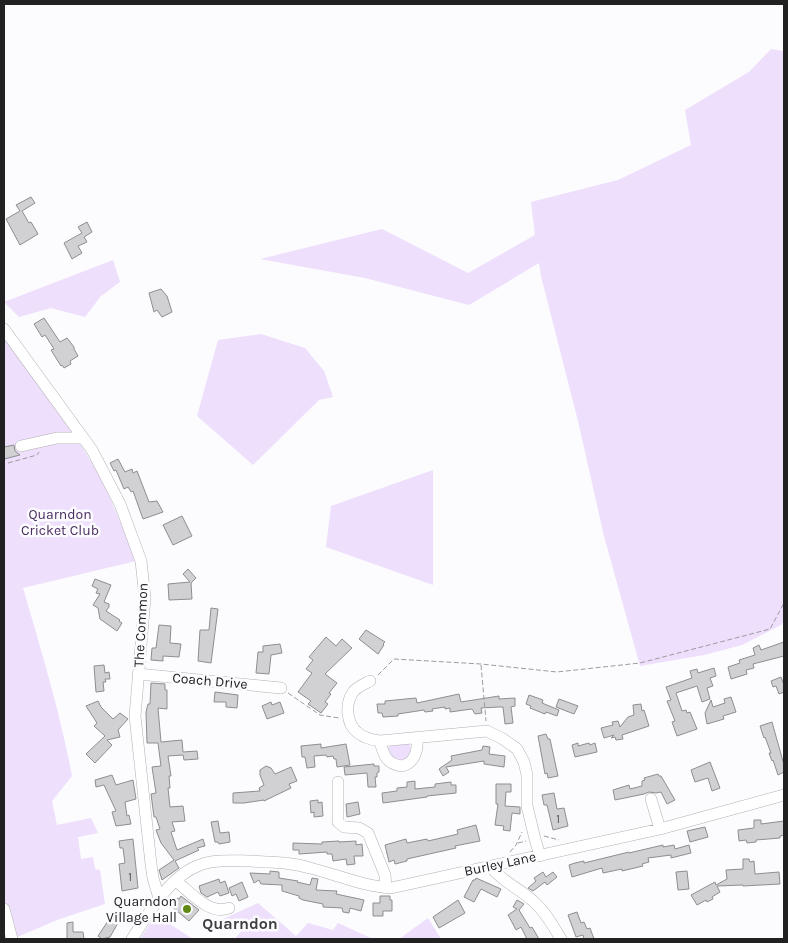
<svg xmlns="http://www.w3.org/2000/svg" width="788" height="943" viewBox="0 0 788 943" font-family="Karla,sans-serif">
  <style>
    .green { fill: #eedffd }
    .building { fill: #d1d0d3; stroke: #8f8d90 }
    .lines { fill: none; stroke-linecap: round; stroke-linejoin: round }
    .minor-casing { stroke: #b2b1b3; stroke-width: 12 }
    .path { stroke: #9c9b9d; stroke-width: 1; stroke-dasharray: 5 2.5; stroke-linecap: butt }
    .minor { stroke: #fff; stroke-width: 11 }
    .poi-dot { fill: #5f8814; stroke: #fcfbfd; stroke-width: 2 }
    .labels { text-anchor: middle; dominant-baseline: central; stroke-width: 5; stroke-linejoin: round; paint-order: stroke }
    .number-label { font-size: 11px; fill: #4d4d4e }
    .park-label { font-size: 14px; fill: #492d5f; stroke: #fcfbfd }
    .street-label { font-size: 14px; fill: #212122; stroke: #fcfbfd }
    .poi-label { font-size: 14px; fill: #212122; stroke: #fcfbfd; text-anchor: end }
    .quarter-label { font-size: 16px; font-weight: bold; fill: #3e3d3f; stroke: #fcfbfd }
  </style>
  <rect width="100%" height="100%" fill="#fcfbfd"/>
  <!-- green -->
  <path class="green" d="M771 49 784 51V622L781 625 742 645 704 655 640 666 604 536 578 421 541 276 539 263 469 305 365 278 260 259 382 229 468 273 535 235 531 202 618 180 691 145 685 110 749 72Z
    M113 260 120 282 101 296 85 317 51 308 19 317 4 302Z
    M261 334 305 348 324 371 333 397 319 400 253 465 197 416 218 340Z
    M4 335C36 381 71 425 98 474 113 502 124 532 136 561L23 588C41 650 60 712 72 776L52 801 57 825 91 818 98 833 78 837 81 859 93 857 95 869 100 870 105 904 57 920 15 938 4 898Z
    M433 470V585L326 547 331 506Z
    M409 743C414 750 407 757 402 762L390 757 388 748 390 746Z
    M258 903 296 936 308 923 333 930 338 923 373 939H235L241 931 223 919Z
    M156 915 193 939H140Z
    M428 918 441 939H399Z"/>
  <!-- building -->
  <path class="building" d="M31 197 35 203 22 211 29 223 31 222 38 234 20 245 6 219 20 211 16 205Z
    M87 222 92 232 84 237 87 242 78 246 82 253 72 259 64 243 82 233 78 227Z
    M161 289 167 296 172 312 162 317 157 310 154 312 149 293Z
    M44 318 60 342 67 338 74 347V349L78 356 70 361 71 364 64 368 62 365 61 366 51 350 54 349 45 335 42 337 34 324Z
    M14 445 15 451 20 455 4 459V447Z
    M118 459 125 472 132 469 133 473 137 471 149 502 157 501 163 512 143 519 133 491 131 492 128 487 124 489 116 470 114 471 110 463Z
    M182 516 192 536 173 545 163 525Z
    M188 569 196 578 191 583 192 599 169 600 168 584 190 582 183 574Z
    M95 579 111 585 104 602 109 604V607L106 611 120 620 119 621 122 623 117 631 100 619 98 608 93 605 100 594 96 593 98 589 92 586Z
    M211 608 218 609 211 663 198 661 200 630H209Z
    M159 625 171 626 170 643 181 644 179 657 163 656V661L151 660 152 648H156Z
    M366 630 385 642 383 644 384 645 378 654 359 639Z
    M326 637 336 646 342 639 352 648 325 674 337 683 329 693 331 694 325 702 328 704 321 713 308 704 311 701 298 692 312 673 306 669 313 660 309 657Z
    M784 642V656L753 664 754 668 746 670 747 674 731 679 728 667 740 663 739 660 755 655 753 648 759 645 761 650Z
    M280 644 282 653 271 655 269 674 256 673 258 652H263V646Z
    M104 665 105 673 109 672 110 679H105L106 682H103L104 691 96 692 94 666Z
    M714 668 716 676 710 678 713 686 707 688 710 699 702 702 697 686 676 693 682 711 686 710 687 713 690 712 697 729 677 736 672 722 675 721 667 701 671 700 666 687 692 678 690 671 697 669 698 673Z
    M781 677 784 685V692L779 694 776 686 773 687 771 681Z
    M151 683 165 684V690H167V709L158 708 161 742 182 740 183 752 197 751 198 759 184 760 183 755 168 756 171 776H169L170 788H168L170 807 183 806 185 821 172 822 175 831 171 832 177 850 203 839 205 846 197 848 199 850 175 861 179 868 162 880 159 870 174 860 161 843 156 830 160 829 156 817H154L151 794 156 793 152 767 161 766 158 743H147L146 712 148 704H150Z
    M215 692 238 695 237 708 226 707V702H214Z
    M459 694 461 702 499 696V699L515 698V706L511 707 513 723 505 724 503 707H499L481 708 482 713 475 714 472 709 450 712V708L445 709V707L432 709 433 711 425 712 424 710 398 714V716L383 717 382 713H378L377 704H385V701L416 698 417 703Z
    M529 695 543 700 542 703 559 710 557 716 546 712 545 714 530 708 531 706 526 704Z
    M731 697 736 712 723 716 724 719 707 724 705 713 711 700 713 707 725 703 724 699Z
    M559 699 578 706 574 714 556 707Z
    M98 701 101 707 113 719 120 713 128 719 118 730 120 737 107 740 112 745 95 763 86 754 105 736 94 726 97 723 86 706Z
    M271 702 272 705 280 702 284 713 267 719 262 706Z
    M641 704 642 711 644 710 649 726 622 735 623 739 616 740 615 737 611 738 614 735 604 738 601 728 613 725 612 722 618 721 620 727 628 717 634 715 633 705Z
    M772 722 784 765V772L778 775 773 760 772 761 769 753H771L765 737 764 738 760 726Z
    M546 734 548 739H550L558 776 548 778 547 773 545 774 538 736Z
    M578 743V746L589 743 590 745 595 743 597 752 575 757 572 745Z
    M321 744V748L346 744 350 765 337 767 336 759H334L333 756 327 757 326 755 314 756 315 767 307 768 305 757H302L301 746Z
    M483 746 490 747 489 754 505 756 504 767 484 764V761L446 767 449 772 443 776 439 769 452 760 451 756 482 750Z
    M710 762 720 788 712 791 708 778 695 782 691 770Z
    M374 764V766H379V772L377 773V777H375L376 787H368L367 773 345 775 344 767Z
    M266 766 271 768 275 774 291 767 297 781 289 784 291 788 264 801V800L244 803H233V793L260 791 259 788 264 785 260 775V770Z
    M658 774 659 776H661L675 800 667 804 661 792 656 793 649 792 644 794 615 800 613 790 629 785 630 789 642 786V781L645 780 644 778Z
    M112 775 116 785 133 780 136 799 125 802 127 816 129 815 131 824 116 826 112 812 116 811 104 785 96 787 95 780Z
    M415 781V789L435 787V784L451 782V785H456V793L427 796V797L383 803 382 793 397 791V788L407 787V782Z
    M496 784H511V792H506L505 806 520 807V814L512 813 510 831 503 830 504 826 495 825 498 804H496Z
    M554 793 557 809 564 808 568 826 553 830 547 805H544L542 795Z
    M318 800V803L322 802 323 816 314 817V812L311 813 310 801Z
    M358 802 360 814 347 817 346 804Z
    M754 820H761V824L784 821V835L780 836V838L756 840V842L747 843 746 840 739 841 738 830 754 828Z
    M218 821 220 833 229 832 230 842 219 844 218 842H215L211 822Z
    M476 825 480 841 455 846 456 848 407 859V861L395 864 394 860 389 862 385 845 406 839 407 843 427 839 428 841 458 834 457 830Z
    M705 827 708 837 690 842 687 831Z
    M133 839 138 888 122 891 119 864 125 863 123 848H120L119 841Z
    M339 841V842L356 841V845L362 844 363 856H354L355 864 347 865 346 859 333 861 332 854H327V852L299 854V850H293V843L322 844V842Z
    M663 845V847L674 845 675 849 689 845 691 853 671 858V855L648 858 649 862 642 864 643 866 622 871V869L603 873 602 868 572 877 569 865 575 863 584 861V863L629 852V853Z
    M743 859H749L750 862 754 861 755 874 779 872 780 884 743 886V885L717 886 720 892 712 897 713 899 707 902 706 900 697 905 691 895 715 882 716 885 727 879 726 870 743 869Z
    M270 871 279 872V878L298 881 297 882 310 885 312 878 318 879 316 890 337 891 336 894 364 900 361 911 350 908 349 913 343 912 342 908 323 907V904L303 900 299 898V896L282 891V885L261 884 259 880 254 883 250 873 270 874Z
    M687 871 689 889 678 890 676 872Z
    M543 872 546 877 553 872 557 877 547 885 545 882 533 891 528 888 536 881 534 878Z
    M476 878 501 889 497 897 481 889 474 902 464 897 473 880H475Z
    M219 879 220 883 225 881 229 893 220 896 218 892 207 897 201 893 199 886Z
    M242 882 248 897 239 901 236 894 232 896 229 888Z
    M181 896 199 910 189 921 171 906 177 898 179 899Z
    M380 896H390V900H392V911H383V916H373V903H380Z
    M458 900 465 913 439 928 433 917Z
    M517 900 524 904 519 910 530 928 532 927 539 939H527L521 927 516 930 513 924 508 915 517 909 513 907Z
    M577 912 581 923 584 922 587 929 590 928 594 939H584L583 935 576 937 568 915Z
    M110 918 118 923 110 937 102 939 98 936Z
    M73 922V932H83L84 939H67V923Z"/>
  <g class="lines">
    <!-- minor casing -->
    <g class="minor-casing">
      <path id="minor" d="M4 329 92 450 120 504 141 561 145 598 135 716 151 864 153 878 159 898
        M21 446 57 438H82
        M138 674 281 688
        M370 681C364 684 357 687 353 692 345 704 346 724 358 733 364 738 373 740 380 741L487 731 503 739 517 749 524 762 527 775V806L535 839 540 856
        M380 741C383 754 386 764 402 766 415 763 418 750 417 738
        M338 782V822L344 827 359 828 368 833 385 875 386 888
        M651 799 660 829
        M490 866C502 882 519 888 533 901 545 911 553 926 561 939
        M176 881C190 892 210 916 229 908
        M4 909 12 939
        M132 939C148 914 170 875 200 865 215 859 234 861 250 861 270 862 290 862 310 868 338 875 362 886 391 888L660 829 784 795"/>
    </g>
    <!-- path -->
    <path class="path" d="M8 463 37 455 39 452
      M481 665 486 721
      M378 675 394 659 481 664 557 672 640 663 770 629 784 603
      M288 693 320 715 339 718
      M544 836 559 840
      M518 843 526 841
      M510 852 516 845 522 832"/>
    <!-- minor -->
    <use href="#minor" class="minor"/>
  </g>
  <!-- markers -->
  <circle class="poi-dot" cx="187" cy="909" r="5"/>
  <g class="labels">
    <!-- number labels -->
    <g class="number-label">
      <text x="558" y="819">1</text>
      <text x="130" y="877">1</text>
    </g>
    <!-- park labels -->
    <g class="park-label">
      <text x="60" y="514">Quarndon<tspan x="60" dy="16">Cricket Club</tspan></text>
    </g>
    <!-- street labels -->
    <g class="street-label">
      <text transform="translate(141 625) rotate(-87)">The Common</text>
      <text transform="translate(210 681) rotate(5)">Coach Drive</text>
      <text transform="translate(500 864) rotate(-12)">Burley Lane</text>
    </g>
    <!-- poi labels -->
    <g class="poi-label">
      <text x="177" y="901">Quarndon<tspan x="177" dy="16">Village Hall</tspan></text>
    </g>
    <!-- quarter labels -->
    <g class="quarter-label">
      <text x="240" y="923">Quarndon</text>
    </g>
  </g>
  <!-- border -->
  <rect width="788" height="943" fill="none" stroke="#212122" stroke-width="10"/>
</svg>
